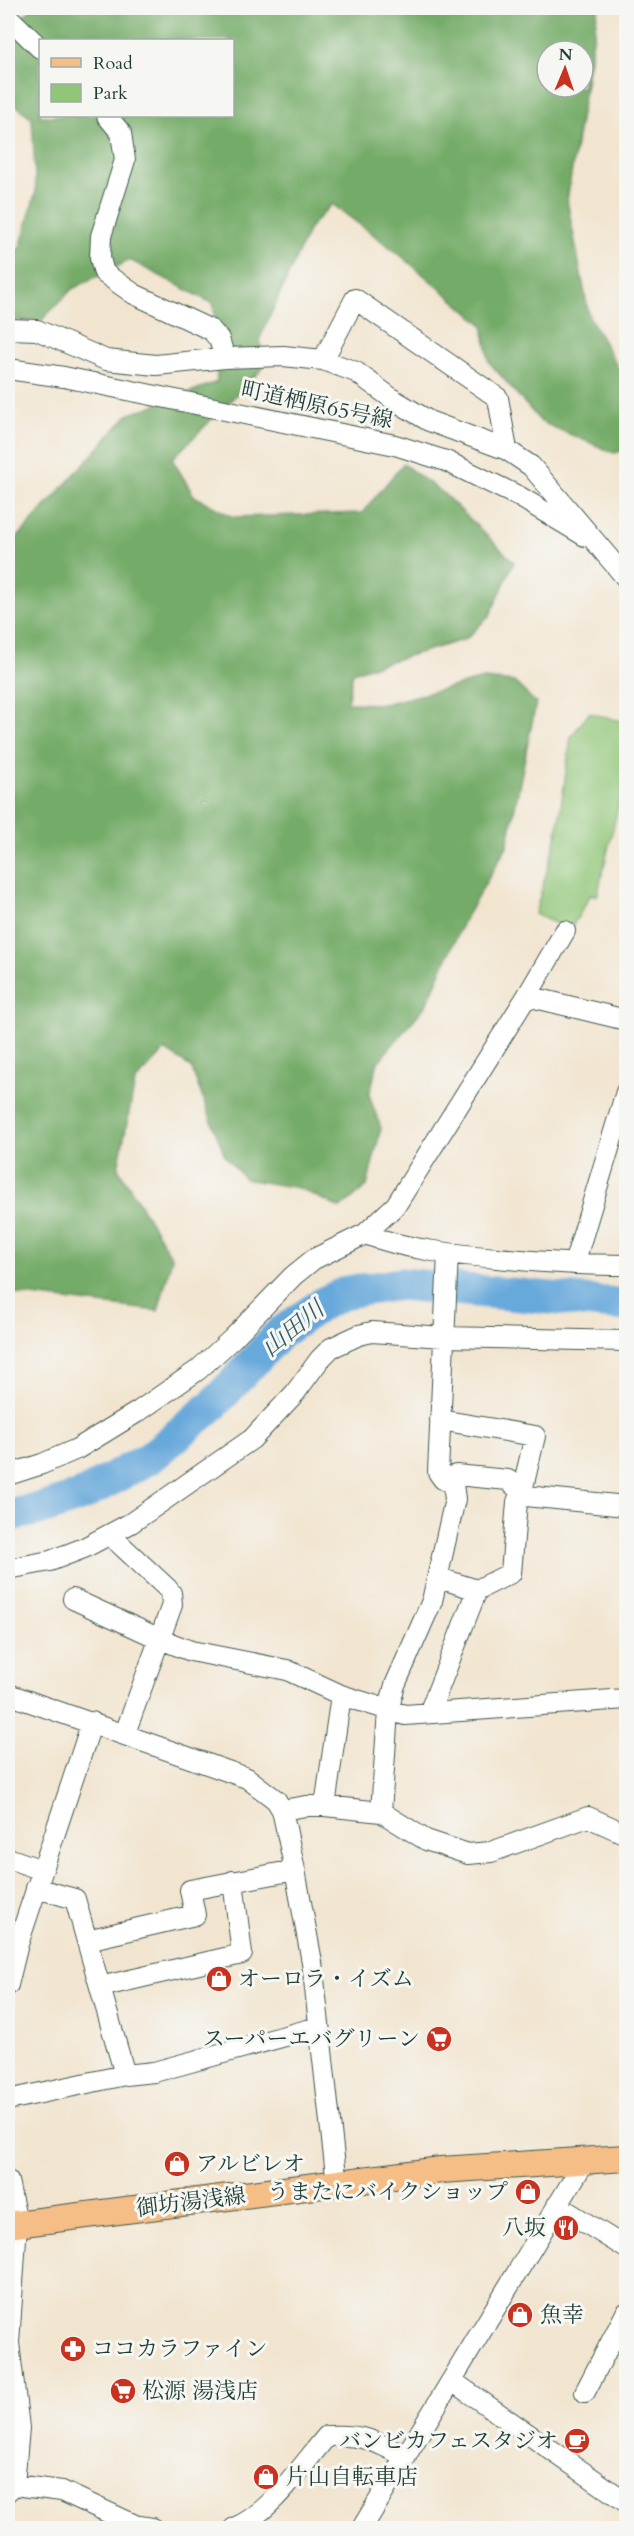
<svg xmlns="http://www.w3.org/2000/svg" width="634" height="2536" viewBox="0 0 634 2536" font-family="Cardo,'Noto Serif JP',serif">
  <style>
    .green { fill: #91c678; stroke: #588256; stroke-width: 1.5 }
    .forest { fill: #74ab68; stroke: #4a744e; stroke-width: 1.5; fill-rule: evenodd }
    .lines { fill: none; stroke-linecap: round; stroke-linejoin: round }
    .river { stroke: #67a9db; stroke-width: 33 }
    .minor-casing { stroke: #3f564b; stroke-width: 22 }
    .major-casing { stroke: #3f564b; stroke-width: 28 }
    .minor { stroke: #fff; stroke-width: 20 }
    .major { stroke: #f5be86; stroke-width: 26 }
    .labels { text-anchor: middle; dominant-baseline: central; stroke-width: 6; stroke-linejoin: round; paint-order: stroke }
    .street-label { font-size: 22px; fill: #1f3d34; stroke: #f6f6f2 }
    .poi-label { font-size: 22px; fill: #1f3d34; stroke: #f6f6f2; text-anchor: start }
    .water-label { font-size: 24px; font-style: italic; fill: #355d66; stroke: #f6f6f2 }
  </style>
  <rect width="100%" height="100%" fill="#f6f6f2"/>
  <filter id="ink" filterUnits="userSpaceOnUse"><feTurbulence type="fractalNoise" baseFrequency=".0167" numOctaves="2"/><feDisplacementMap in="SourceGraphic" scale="12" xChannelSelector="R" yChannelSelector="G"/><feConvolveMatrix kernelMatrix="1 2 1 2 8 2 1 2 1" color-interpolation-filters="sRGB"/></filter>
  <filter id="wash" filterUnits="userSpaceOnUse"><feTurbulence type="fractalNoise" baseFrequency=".008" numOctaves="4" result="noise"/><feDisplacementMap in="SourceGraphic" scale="24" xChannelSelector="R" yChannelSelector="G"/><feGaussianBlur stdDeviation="1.35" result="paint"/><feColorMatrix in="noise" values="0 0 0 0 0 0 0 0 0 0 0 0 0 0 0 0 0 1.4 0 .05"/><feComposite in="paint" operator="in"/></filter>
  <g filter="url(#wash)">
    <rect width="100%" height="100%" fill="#f2e5d0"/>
    <!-- green -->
    <path class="green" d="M589 713 626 722V773L597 896 591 894 570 930 535 914 557 835 571 737Z"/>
    <!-- forest -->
    <path class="forest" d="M33 8H598L567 200 589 316 620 371 626 373V450L614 453 541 422 489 362 483 325 399 254 332 204 310 227 260 338 264 367 172 459 194 496 233 517 362 513 403 464 443 493 514 562 490 615 466 639 353 672 347 703 384 704 484 679 514 682 536 703 507 846 463 922 426 1005 378 1062 369 1095 381 1128 367 1186 340 1208 299 1188 245 1179 225 1156 191 1067 165 1050 135 1082 118 1168 172 1258 158 1311 8 1293V816L12 802 8 787V548L128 415 217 382 214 304 130 260 72 289 42 320 8 321V264L21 245 36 191 32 118 8 99V28ZM40 40H232V116H40ZM547 51H583V87H547Z"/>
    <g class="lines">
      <!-- river -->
      <path class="river" d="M8 1516 48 1507 83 1495 151 1457 214 1404 280 1333 325 1302 347 1292 401 1284 626 1305"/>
    </g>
  </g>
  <g filter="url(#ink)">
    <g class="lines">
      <!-- minor casing -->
      <g class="minor-casing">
        <path id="minor" d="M8 17 40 48
          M107 116 121 133 125 160 101 236 100 258 104 273 134 294 211 330 219 339 225 358
          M8 329 37 330 106 360 156 365 225 358 283 356 323 360 356 372 394 400 429 421 507 450 531 466 626 578
          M323 360 355 299 498 398 507 450
          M8 369 64 377 395 445 446 461 520 497 585 536
          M527 996 565 931
          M365 1234C407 1250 452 1254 497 1258 540 1262 583 1265 626 1265
          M574 1264 626 1092
          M8 1475 42 1464 77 1449 139 1411 198 1370 233 1338 293 1276 314 1259 365 1234 396 1205 527 996 626 1020
          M443 1479 456 1475 508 1480 526 1496 626 1506
          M110 1535 167 1588 171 1593 172 1605 125 1733
          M8 1569 50 1561 84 1548 131 1523 252 1439 295 1393 320 1359 331 1348 359 1335 372 1332 443 1337 626 1341
          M439 1578 477 1590
          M73 1599 160 1639 191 1651 287 1670 341 1695 405 1715 626 1699
          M8 1694 247 1778 276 1800 282 1810 295 1870 312 1962 337 2184
          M429 1713 477 1590 511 1573 517 1502 524 1483 535 1436 440 1420
          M325 1806 341 1695
          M282 1810 306 1806H325L381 1812 426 1840 468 1854 491 1852 588 1817 626 1834
          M381 1812 388 1711 395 1685 432 1601 455 1499 453 1484 443 1479 438 1472 448 1254
          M8 1858 42 1870
          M36 1888 75 1899 125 2075
          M87 1940 195 1915 190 1890 295 1870
          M8 1985 18 1944 92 1722
          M100 1987 242 1954 233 1881
          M8 2100 125 2075 154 2072 318 2027
          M8 2181 17 2223 9 2343 19 2428 14 2485
          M557 2205 626 2248
          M452 2381 626 2502
          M585 2392 626 2313
          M8 2491 14 2485 62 2491 135 2525 153 2528
          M234 2528C270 2514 302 2465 327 2436 364 2434 373 2440 406 2457
          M362 2528 584 2162"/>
      </g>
      <!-- major casing -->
      <g class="major-casing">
        <path id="major" d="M8 2225 441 2170 626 2158"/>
      </g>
      <!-- minor -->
      <use href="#minor" class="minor"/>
      <!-- major -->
      <use href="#major" class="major"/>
    </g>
  </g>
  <!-- icons -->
  <defs>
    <g id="shop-disc" transform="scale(1.35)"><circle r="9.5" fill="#c8321e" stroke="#f6f6f2"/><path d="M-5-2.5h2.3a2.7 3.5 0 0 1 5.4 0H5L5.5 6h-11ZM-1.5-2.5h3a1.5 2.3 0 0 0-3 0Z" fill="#fff"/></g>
    <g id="supermarket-disc" transform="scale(1.35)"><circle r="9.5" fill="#c8321e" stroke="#f6f6f2"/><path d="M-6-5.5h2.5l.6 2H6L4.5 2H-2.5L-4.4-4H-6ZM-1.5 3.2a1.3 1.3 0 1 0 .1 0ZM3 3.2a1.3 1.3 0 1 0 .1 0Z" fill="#fff"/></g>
    <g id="restaurant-disc" transform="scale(1.35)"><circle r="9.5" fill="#c8321e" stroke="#f6f6f2"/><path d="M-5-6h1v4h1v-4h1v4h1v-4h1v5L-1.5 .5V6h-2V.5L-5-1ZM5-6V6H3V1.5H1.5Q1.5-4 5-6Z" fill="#fff"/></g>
    <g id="pharmacy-disc" transform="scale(1.35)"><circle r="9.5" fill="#c8321e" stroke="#f6f6f2"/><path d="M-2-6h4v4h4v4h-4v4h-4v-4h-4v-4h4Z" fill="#fff"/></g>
    <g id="cafe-disc" transform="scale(1.35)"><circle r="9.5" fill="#c8321e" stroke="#f6f6f2"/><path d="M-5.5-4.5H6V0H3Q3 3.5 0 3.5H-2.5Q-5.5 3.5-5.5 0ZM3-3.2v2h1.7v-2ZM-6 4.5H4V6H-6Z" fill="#fff"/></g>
  </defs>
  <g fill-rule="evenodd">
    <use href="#shop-disc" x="219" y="1979"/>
    <use href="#supermarket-disc" x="439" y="2039"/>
    <use href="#shop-disc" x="177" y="2164"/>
    <use href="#shop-disc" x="528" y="2192"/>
    <use href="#restaurant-disc" x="566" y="2228"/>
    <use href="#shop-disc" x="520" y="2315"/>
    <use href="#pharmacy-disc" x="73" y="2349"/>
    <use href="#supermarket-disc" x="123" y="2391"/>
    <use href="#cafe-disc" x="577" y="2441"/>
    <use href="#shop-disc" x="266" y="2477"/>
  </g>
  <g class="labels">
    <!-- street labels -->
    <g class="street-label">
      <text transform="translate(317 405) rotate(12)">町道栖原65号線</text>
      <text transform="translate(191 2202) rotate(-7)">御坊湯浅線</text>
    </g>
    <!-- poi labels -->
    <g class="poi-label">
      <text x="238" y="1979">オーロラ・イズム</text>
      <text x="420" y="2039" text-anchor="end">スーパーエバグリーン</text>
      <text x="196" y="2164">アルビレオ</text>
      <text x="508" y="2192" text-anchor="end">うまたにバイクショップ</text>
      <text x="546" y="2228" text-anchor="end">八坂</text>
      <text x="540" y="2315">魚幸</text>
      <text x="92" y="2349">ココカラファイン</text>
      <text x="142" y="2391">松源 湯浅店</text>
      <text x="558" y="2441" text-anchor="end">バンビカフェスタジオ</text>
      <text x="286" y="2477">片山自転車店</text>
    </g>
    <!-- water labels -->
    <g class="water-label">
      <text transform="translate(293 1329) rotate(-39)">山田川</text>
    </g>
  </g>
  <!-- margin -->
  <rect width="634" height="2536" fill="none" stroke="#f6f6f2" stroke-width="30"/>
  <!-- legend -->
  <rect x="39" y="39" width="195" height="78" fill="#f6f6f2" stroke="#a0aca6" stroke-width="1.5"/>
  <rect x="51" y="58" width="30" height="9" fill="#f5be86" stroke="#a0aca6" stroke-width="1.5"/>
  <text x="93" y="69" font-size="18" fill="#1f3d34">Road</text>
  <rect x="51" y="84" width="30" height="18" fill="#91c678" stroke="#a0aca6" stroke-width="1.5"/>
  <text x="93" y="99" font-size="18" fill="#1f3d34">Park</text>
  <!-- north arrow -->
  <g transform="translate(565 69) rotate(2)"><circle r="28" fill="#f6f6f2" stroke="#a0aca6" stroke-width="1.5"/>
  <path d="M0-4.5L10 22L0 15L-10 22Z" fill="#c8321e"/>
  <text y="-9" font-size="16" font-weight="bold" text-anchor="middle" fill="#1f3d34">N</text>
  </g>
</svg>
